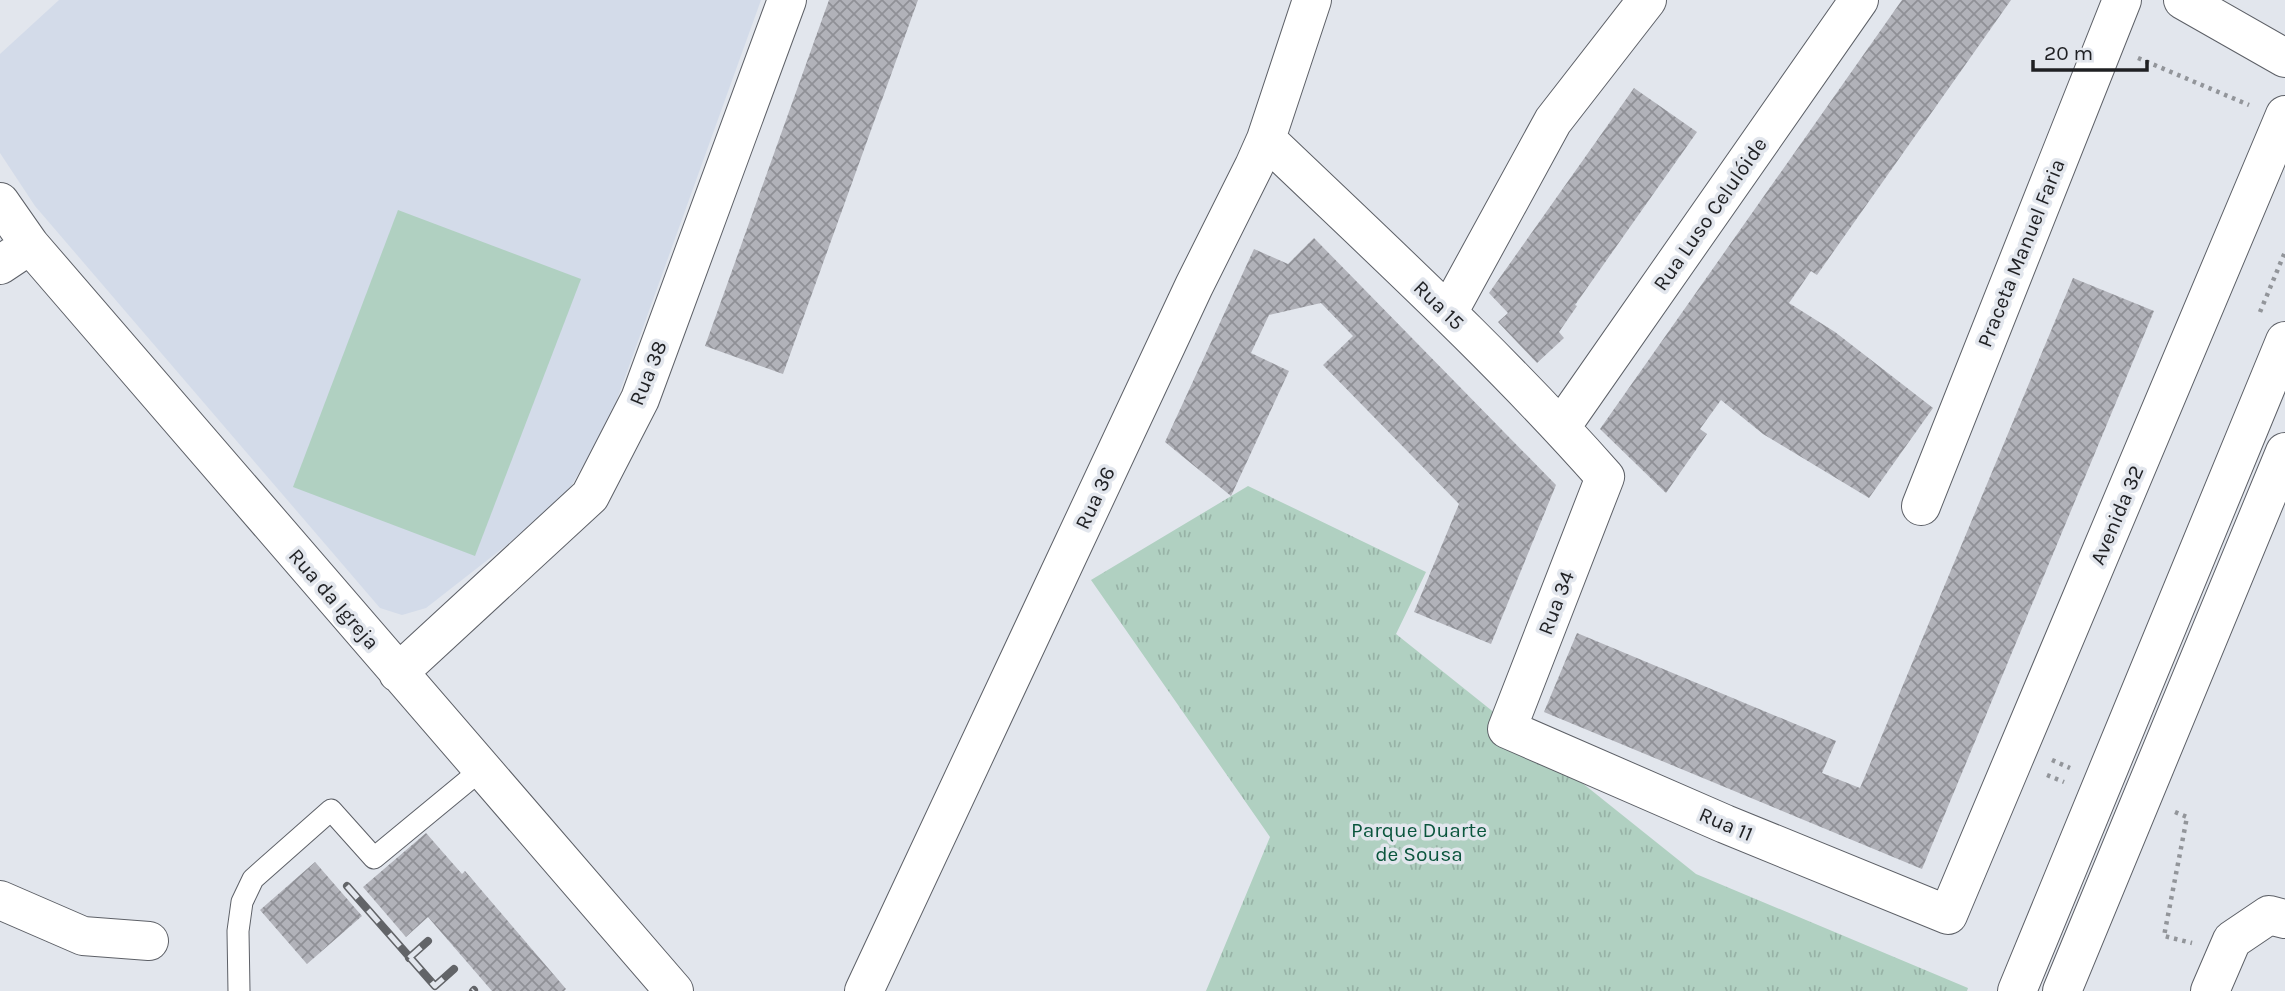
<svg xmlns="http://www.w3.org/2000/svg" width="2285" height="991" viewBox="0 0 2285 991" font-family="Karla,sans-serif">
  <style>
    .built { fill: #d3dbe9 }
    .grass { fill: #b0d0c1 }
    .park { fill: url(#park-tufts) }
    .building { fill: url(#building-cross-hatch) }
    .lines { fill: none; stroke-linecap: round; stroke-linejoin: round }
    .lane-casing { stroke: #5d6067; stroke-width: 23 }
    .street-casing { stroke: #5d6067; stroke-width: 40 }
    .secondary-casing { stroke: #5d6067; stroke-width: 40 }
    .path { stroke: #92959a; stroke-width: 4.5; stroke-dasharray: 3.5 5; stroke-linecap: butt }
    .lane { stroke: #fff; stroke-width: 21 }
    .street { stroke: #fff; stroke-width: 38 }
    .secondary { stroke: #fff; stroke-width: 38 }
    .rail-casing { stroke: #626468; stroke-width: 8 }
    .rail { stroke: #e2e6ed; stroke-width: 5; stroke-dasharray: 16; stroke-linecap: butt }
    .labels { text-anchor: middle; dominant-baseline: central; stroke-width: 7; stroke-linejoin: round; paint-order: stroke }
    .street-label { font-size: 21px; fill: #1f2023; stroke: #e2e6ed }
    .park-label { font-size: 21px; fill: #0a553d; stroke: #e2e6ed }
  </style>
  <defs>
    <pattern id="park-tufts" width="24" height="20" patternUnits="userSpaceOnUse" patternTransform="scale(1.75)"><rect width="24" height="20" fill="#b0d0c1"/><path d="M3 7l-1-3M5 7V3M7 7l1-3M15 17l-1-3M17 17v-4M19 17l1-3" fill="none" stroke="#97b2a6"/></pattern>
    <pattern id="building-cross-hatch" width="8" height="8" patternUnits="userSpaceOnUse" patternTransform="scale(1.75)"><rect width="8" height="8" fill="#b1b2b9"/><path d="M0 0l8 8M0 8l8-8" fill="none" stroke="#8f9096"/></pattern>
  </defs>
  <rect width="100%" height="100%" fill="#e2e6ed"/>
  <!-- built -->
  <path class="built" d="M59 0H761L610 419 562 502 426 608 402 615 380 608 35 206 0 153V54Z"/>
  <!-- grass -->
  <path class="grass" d="M398 210 581 279 475 556 293 487Z"/>
  <!-- park -->
  <path class="park" d="M1248 486 1426 572 1396 634 1696 874 1968 988 1967 991H1206L1270 837 1091 580Z"/>
  <!-- building -->
  <path class="building" d="M829 0H918L783 374 705 346Z
    M1902 0H2011L1817 275 1811 271 1789 303 1835 332 1933 408 1869 498 1763 434 1721 400 1700 429 1707 434 1666 493 1600 429Z
    M1634 88 1697 132 1575 305 1577 306 1559 332 1564 338 1537 363 1498 322 1508 313 1489 293Z
    M1314 238 1556 485 1491 644 1414 612 1459 504 1323 365 1353 336 1321 303 1269 315 1251 353 1289 371 1231 496 1165 442 1254 249 1288 264Z
    M2073 278 2154 311 1922 869 1544 712 1577 633 1836 741 1822 773 1860 788Z
    M426 833 462 874 465 871 566 989 564 991H492L428 917 406 937 363 887Z
    M315 862 362 916 307 964 260 910Z"/>
  <g class="lines">
    <!-- lane casing -->
    <g class="lane-casing">
      <path id="lane" d="M239 991 238 931 242 902 253 879 331 810 374 858 482 769"/>
    </g>
    <!-- street casing -->
    <g class="street-casing">
      <path id="street" d="M2183 0 2285 58
        M1266 139C1381 249 1499 357 1605 477L1507 729 1725 824 1948 915 2285 115
        M0 202 30 245 674 991
        M0 265 30 245
        M1448 313 1553 121 1647 0
        M1561 427 1859 0
        M1921 506 2122 0
        M398 673 590 496 640 399 787 0
        M0 900 83 936 149 941
        M864 991 1194 286 1254 166 1266 139 1312 0
        M2210 991 2232 940 2269 915 2285 919"/>
    </g>
    <!-- secondary casing -->
    <g class="secondary-casing">
      <path id="secondary" d="M2017 991 2285 341
        M2062 991 2285 452"/>
    </g>
    <!-- path -->
    <path class="path" d="M2138 58 2249 105
      M2260 312 2285 252
      M2052 760 2070 768
      M2047 775 2064 782
      M2175 812 2187 817 2164 936 2192 943"/>
    <!-- lane -->
    <use href="#lane" class="lane"/>
    <!-- street -->
    <use href="#street" class="street"/>
    <!-- secondary -->
    <use href="#secondary" class="secondary"/>
    <!-- rail casing -->
    <g class="rail-casing">
      <path id="rail" d="M347 886 435 986 454 969
        M409 958 428 941
        M473 991 474 990"/>
    </g>
    <!-- rail -->
    <use href="#rail" class="rail"/>
  </g>
  <g class="labels">
    <!-- street labels -->
    <g class="street-label">
      <text transform="translate(1710 214) rotate(-55)">Rua Luso Celulóide</text>
      <text transform="translate(2021 253) rotate(-68)">Praceta Manuel Faria</text>
      <text transform="translate(1439 305) rotate(44)">Rua 15</text>
      <text transform="translate(648 373) rotate(-68)">Rua 38</text>
      <text transform="translate(1095 498) rotate(-65)">Rua 36</text>
      <text transform="translate(2117 515) rotate(-67)">Avenida 32</text>
      <text transform="translate(334 599) rotate(49)">Rua da Igreja</text>
      <text transform="translate(1556 603) rotate(-69)">Rua 34</text>
      <text transform="translate(1726 824) rotate(23)">Rua 11</text>
    </g>
    <!-- park labels -->
    <g class="park-label">
      <text x="1419" y="830">Parque Duarte<tspan x="1419" dy="24">de Sousa</tspan></text>
    </g>
  </g>
  <!-- scale -->
  <path d="M2033 60v10h114v-10" fill="none" stroke="#1f2023" stroke-width="3.5"/>
  <text x="2044" y="60" font-size="21" fill="#1f2023" stroke="#e2e6ed" stroke-width="5" paint-order="stroke">20 m</text>
</svg>
